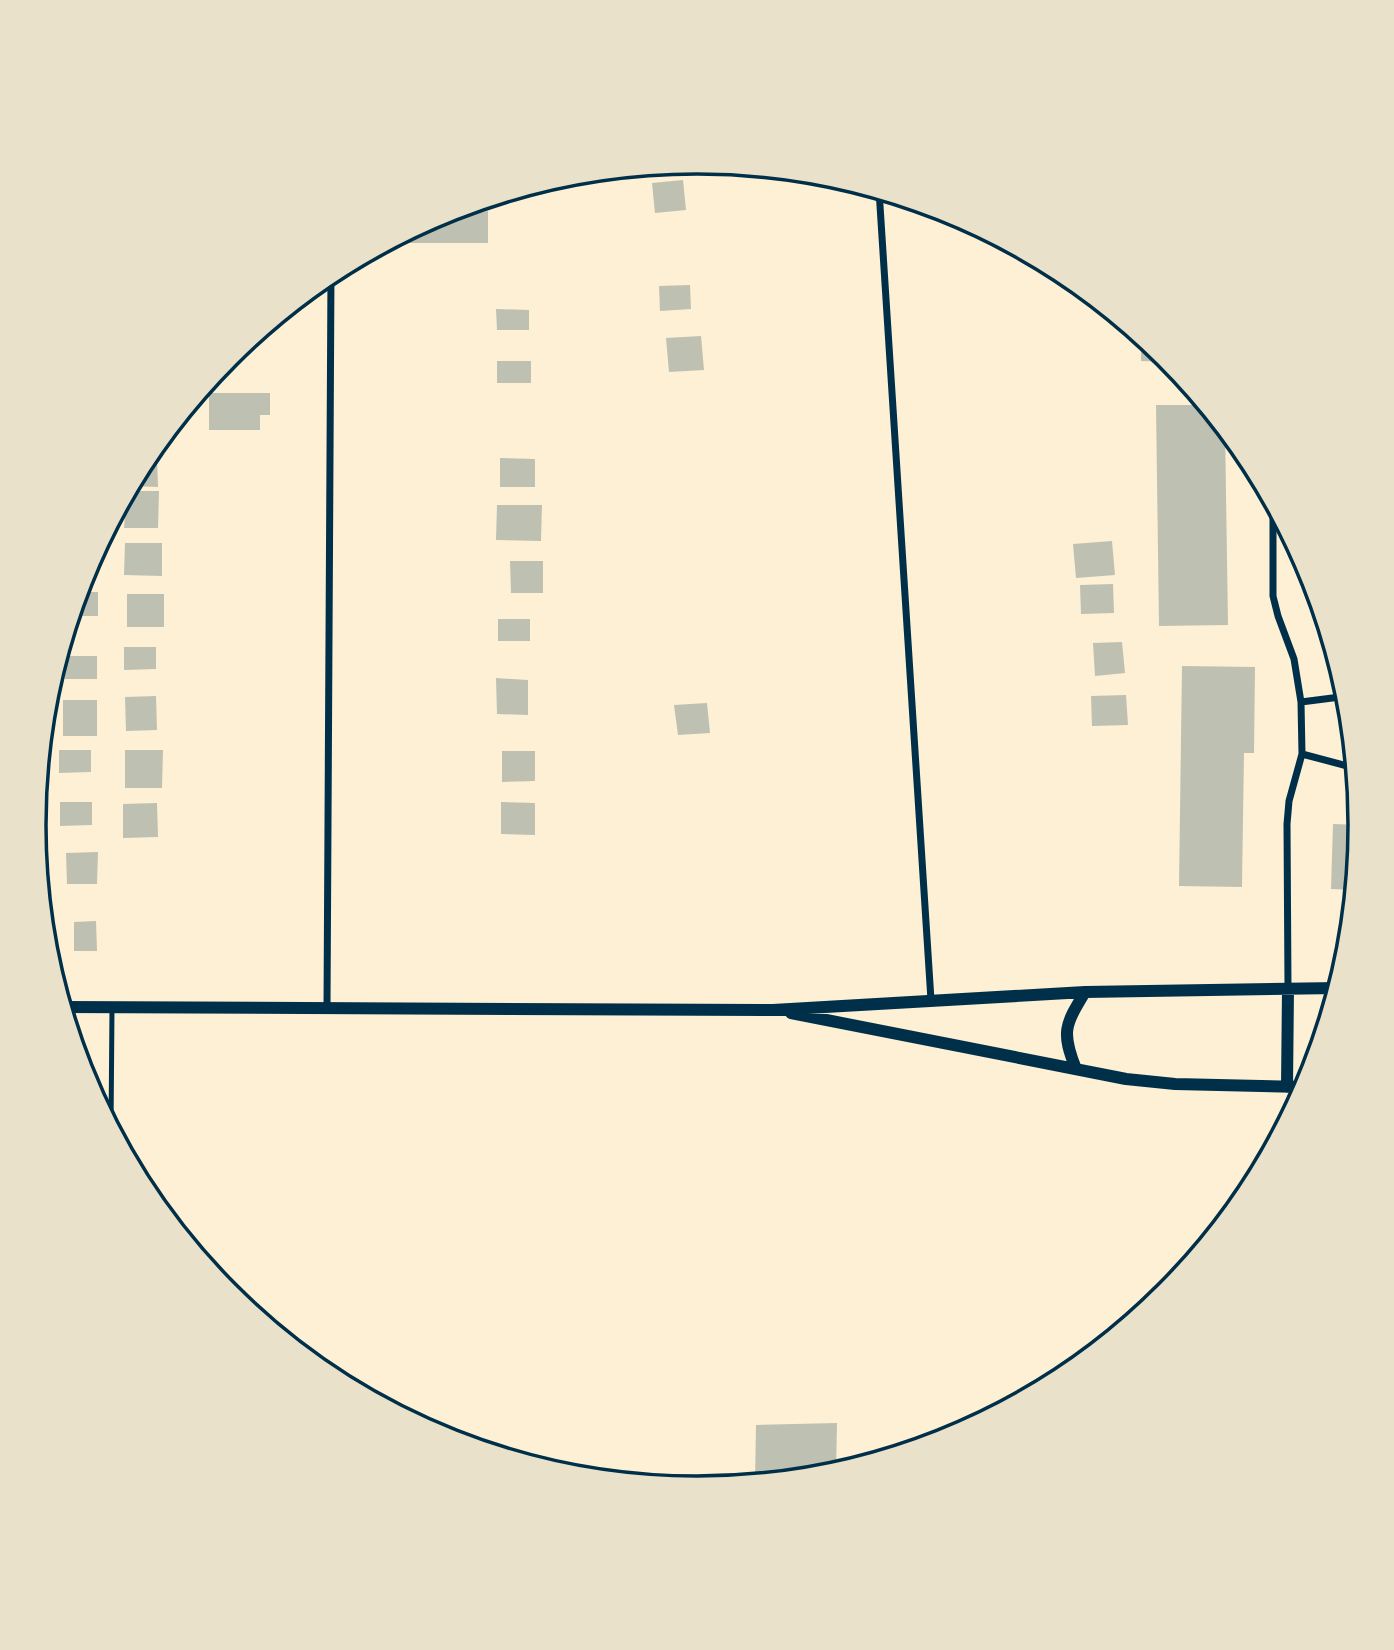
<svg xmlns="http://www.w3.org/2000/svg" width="1394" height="1650" viewBox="0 0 1394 1650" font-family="'Exo 2',sans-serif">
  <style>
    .building { fill: #bec0b2 }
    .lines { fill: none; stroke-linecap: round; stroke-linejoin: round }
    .service { stroke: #003049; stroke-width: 5 }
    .minor { stroke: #003049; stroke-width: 7 }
    .tertiary { stroke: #003049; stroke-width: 12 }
    .rim { fill: none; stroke: #003049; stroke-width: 3.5 }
  </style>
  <rect width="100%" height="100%" fill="#fdf0d5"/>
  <!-- building -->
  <path class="building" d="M683 180 686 210 655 213 652 183Z
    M484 199 483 212 488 211V243H400V235L443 212Z
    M690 285 691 309 660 311 659 286Z
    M496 309 529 310V330H497Z
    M1141 335 1167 356 1171 362 1141 361Z
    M701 336 704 370 669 372 666 338Z
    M497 361H531V383H497Z
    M209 393H270V415H260V430H209Z
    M1156 405H1207L1225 427 1228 625 1159 626Z
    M144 458H157L158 487 129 486Z
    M500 458 535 459V487H500Z
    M127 491H159L158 528H124Z
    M497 505H542L541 541 496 540Z
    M1112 541 1115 575 1076 578 1073 544Z
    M125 543H162V576L124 575Z
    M96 548V566H87Z
    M510 561H543V593H511Z
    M1113 584 1114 613 1081 614 1080 585Z
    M77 592H98V616H70Z
    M127 594H164V627H127Z
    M498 619H530V641H498Z
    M1122 642 1125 673 1095 676 1093 643Z
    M124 647H156V669L124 670Z
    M65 656H97V679H65Z
    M1182 666 1255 667 1254 753H1244L1242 887 1179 886Z
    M496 678 528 680V715L497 714Z
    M1126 695 1128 725 1092 726 1091 696Z
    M156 696 157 730 126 731 125 697Z
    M63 700H97V736H63Z
    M707 703 710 733 678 735 674 705Z
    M59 750H91V772L59 773Z
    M125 750H163L162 788H125Z
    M502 751H535V781L502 782Z
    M60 802H92V825L60 826Z
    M501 802 535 803V835L501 834Z
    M157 803 158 837 123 838V804Z
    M1333 824 1361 825 1354 890 1331 889Z
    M98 852 97 884H67L66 853Z
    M39 886H47V900H41Z
    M41 909H48L49 945H45Z
    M96 921 97 951H74V922Z
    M837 1423 836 1473 826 1476 755 1483 756 1425Z"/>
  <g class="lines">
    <!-- service -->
    <path class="service" d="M111 1130 112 1008"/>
    <!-- minor -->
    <path class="minor" d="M879 190 931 1000
      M1273 501V596L1278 616 1294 659 1301 702 1302 754 1289 801 1287 824 1288 989
      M1301 702 1348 696
      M1302 754 1355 768
      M327 1007 331 272"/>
    <!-- tertiary -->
    <path class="tertiary" d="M62 1007 773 1010 1085 992 1338 988
      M791 1013 1126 1079 1175 1084 1306 1087
      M1076 1069C1061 1032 1065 1025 1085 992
      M1287 1087 1288 989"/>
  </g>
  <!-- crop -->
  <path d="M0 0H1394V1650H0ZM46 825a651 651 0 1 1 1302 0a651 651 0 1 1-1302 0Z" fill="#e9e1ca" fill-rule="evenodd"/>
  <path class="rim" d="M46 825a651 651 0 1 1 1302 0a651 651 0 1 1-1302 0Z"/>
</svg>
